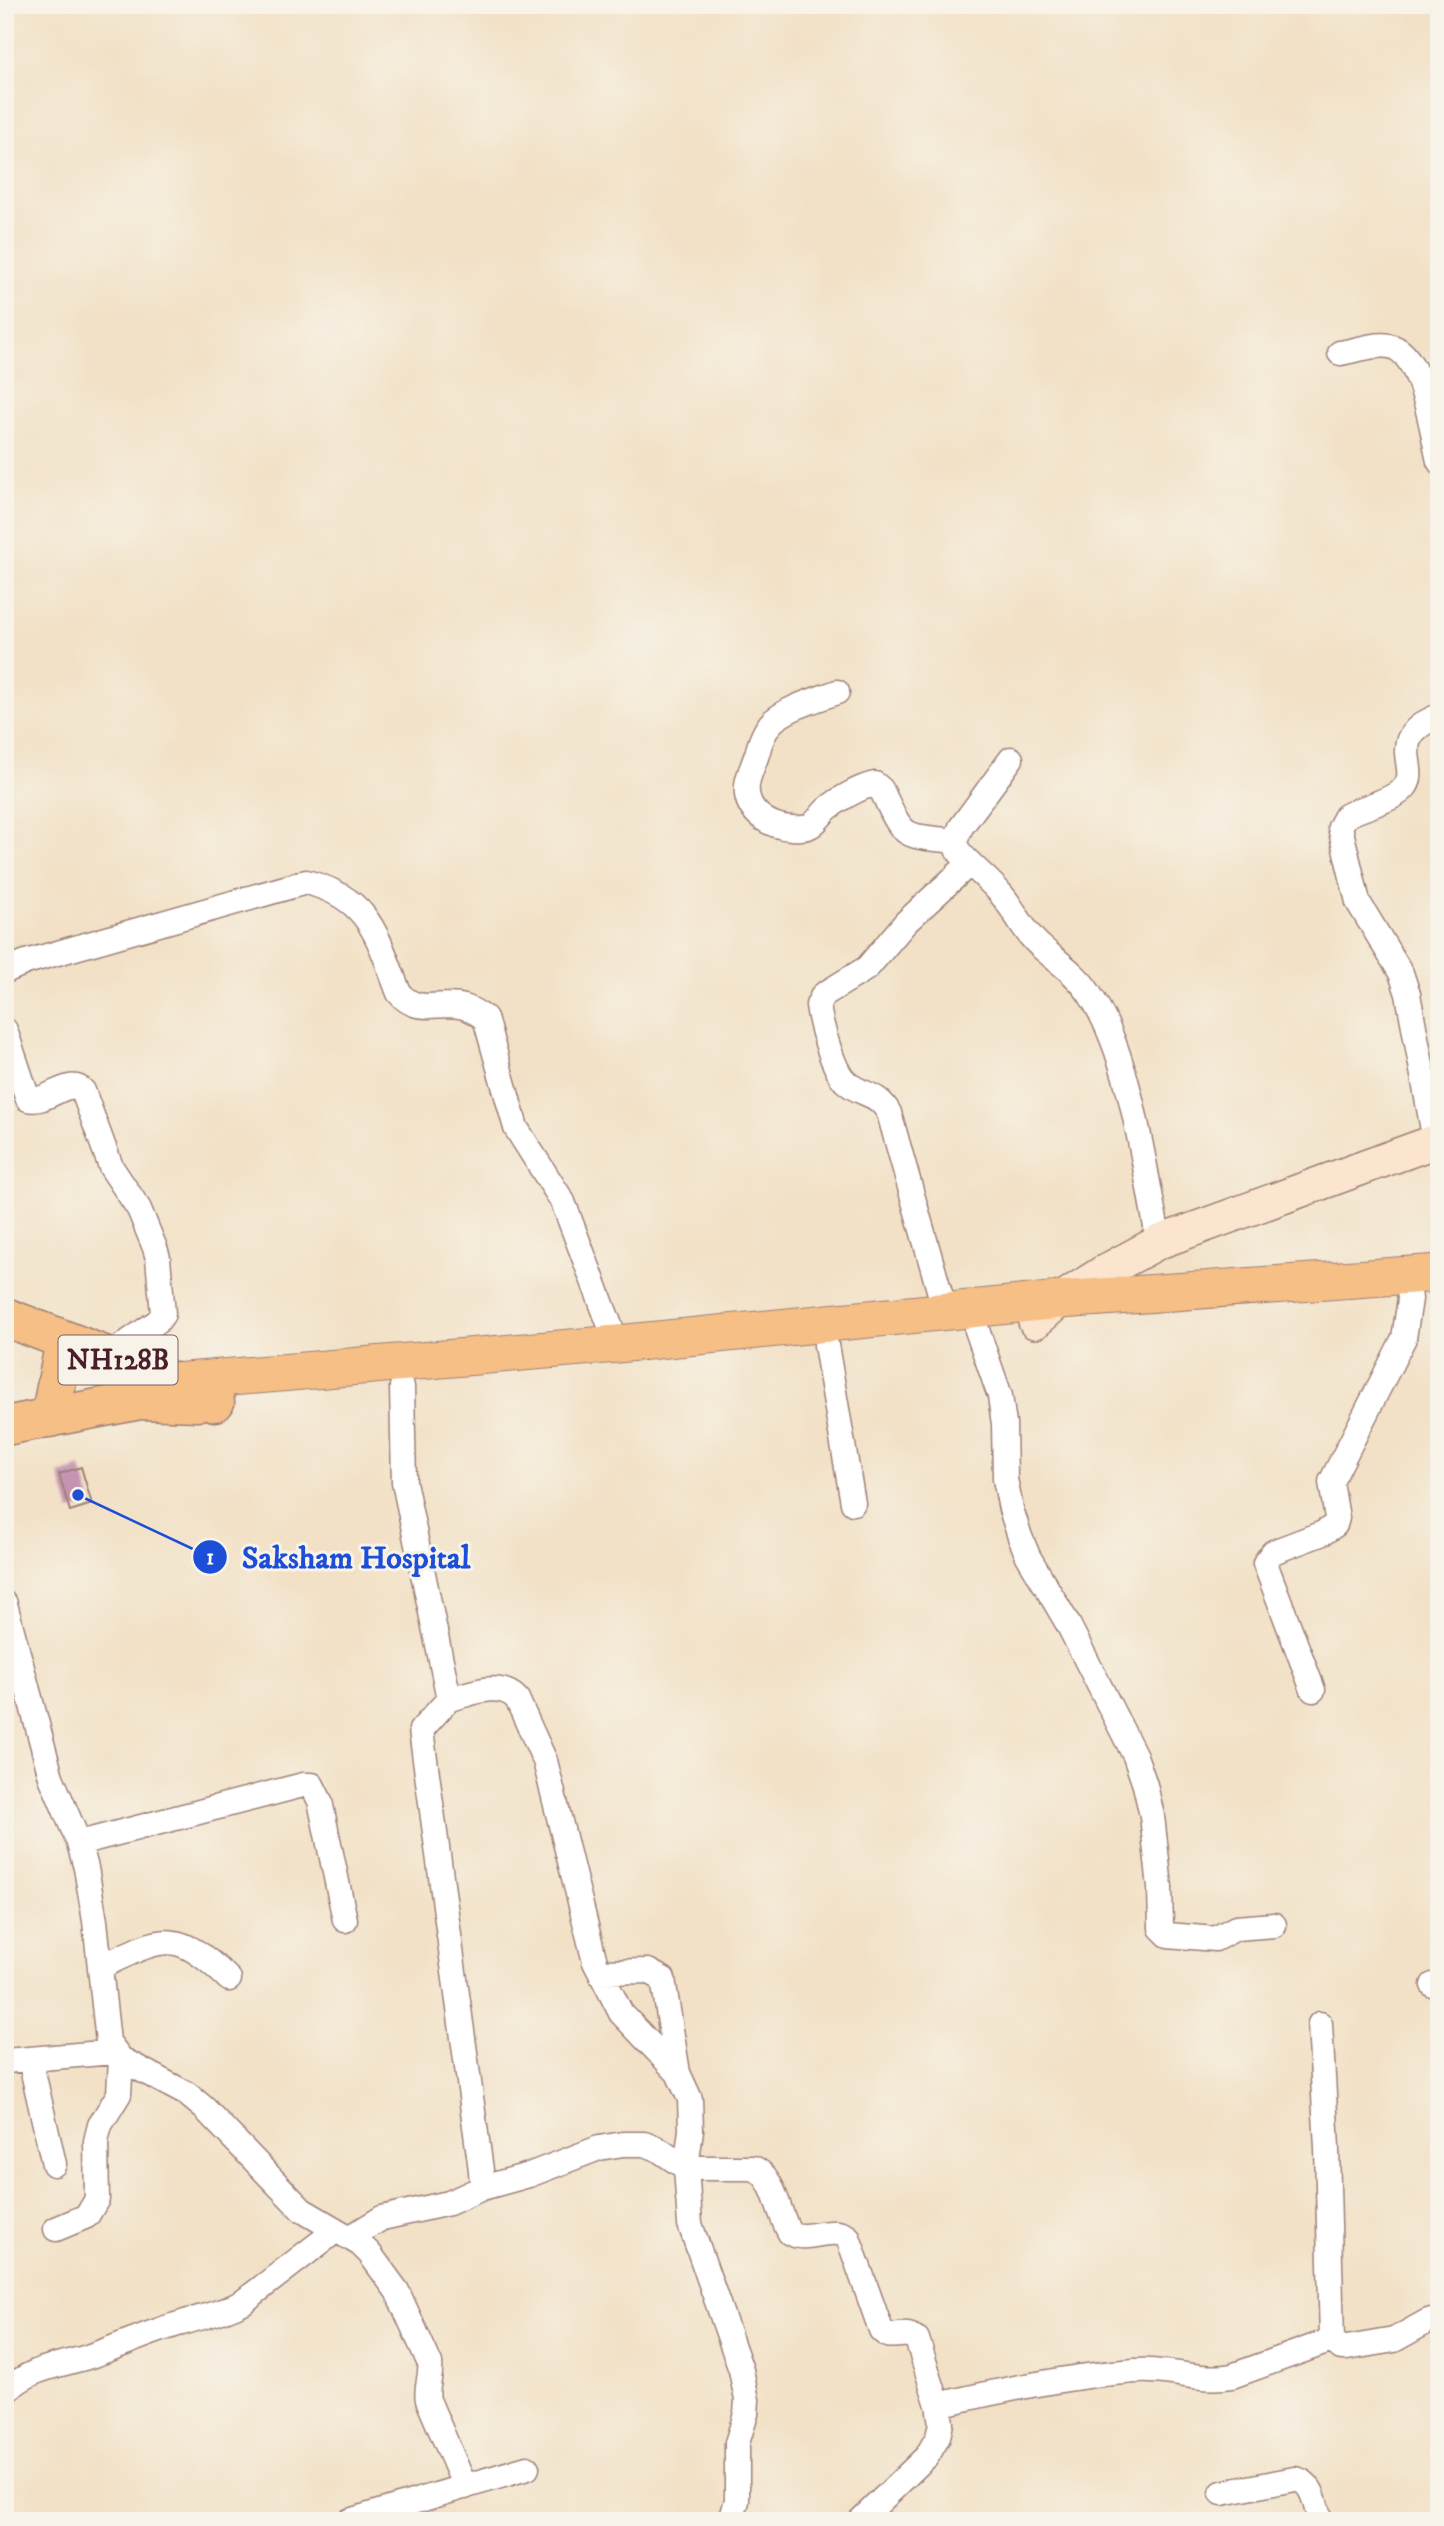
<svg xmlns="http://www.w3.org/2000/svg" width="1444" height="2526" viewBox="0 0 1444 2526" font-family="'IM FELL DW Pica',serif">
  <style>
    .building { fill: #c694b1 }
    .lines { fill: none; stroke-linecap: round; stroke-linejoin: round }
    .street-casing { stroke: #9e8078; stroke-width: 27 }
    .secondary-casing { stroke: #9e8078; stroke-width: 36 }
    .primary-casing { stroke: #9e8078; stroke-width: 39 }
    .highway-casing { stroke: #9e8078; stroke-width: 41 }
    .street { stroke: #fff; stroke-width: 24 }
    .secondary { stroke: #fbe5cf; stroke-width: 33 }
    .primary { stroke: #f5bf86; stroke-width: 37 }
    .highway { stroke: #f5bf86; stroke-width: 38 }
    .labels { text-anchor: middle; dominant-baseline: central; stroke-width: 6; stroke-linejoin: round; paint-order: stroke }
    .shield { fill: #f7f3e8; stroke: #7e5f64; stroke-width: 2 }
    .shield-label { font-size: 28px; font-weight: bold; fill: #4a1f2b }
    .leader { fill: none; stroke: #1d4ed8; stroke-width: 2.5 }
    .callout-dot { fill: #1d4ed8; stroke: #f7f3e8; stroke-width: 2.5 }
    .mark-label { font-size: 21px; text-anchor: middle; font-weight: bold; fill: #fff }
    .callout-label { font-size: 32px; text-anchor: middle; font-weight: bold; fill: #1d4ed8; stroke: #f7f3e8; stroke-width: 6; stroke-linejoin: round; paint-order: stroke }
  </style>
  <rect width="100%" height="100%" fill="#f7f3e8"/>
  <filter id="ink" filterUnits="userSpaceOnUse"><feTurbulence type="fractalNoise" baseFrequency=".0143" numOctaves="2"/><feDisplacementMap in="SourceGraphic" scale="14" xChannelSelector="R" yChannelSelector="G"/><feConvolveMatrix kernelMatrix="1 2 1 2 8 2 1 2 1" color-interpolation-filters="sRGB"/></filter>
  <filter id="wash" filterUnits="userSpaceOnUse"><feTurbulence type="fractalNoise" baseFrequency=".00686" numOctaves="4" result="noise"/><feDisplacementMap in="SourceGraphic" scale="28" xChannelSelector="R" yChannelSelector="G"/><feGaussianBlur stdDeviation="1.57" result="paint"/><feColorMatrix in="noise" values="0 0 0 0 0 0 0 0 0 0 0 0 0 0 0 0 0 1.4 0 .05"/><feComposite in="paint" operator="in"/></filter>
  <g filter="url(#wash)">
    <rect width="100%" height="100%" fill="#f2e1c6"/>
    <g id="blocks">
      <!-- building -->
      <path class="building" d="M81 1467 92 1504 70 1511 59 1474Z"/>
    </g>
  </g>
  <g filter="url(#ink)">
    <use href="#blocks" fill-opacity="0" stroke="#9e8078" stroke-width="2"/>
    <g class="lines">
      <!-- street casing -->
      <g class="street-casing">
        <path id="street" d="M1340 353C1355 351 1374 343 1389 346 1422 351 1432 432 1439 461
          M837 692C816 700 791 706 773 721 764 730 760 742 757 754 754 764 748 775 747 785 744 811 769 827 792 828 814 830 814 822 827 809 839 799 860 787 875 784L881 789C905 839 899 835 955 841
          M1011 759 961 827 955 841 957 849C969 865 988 878 1001 894 1015 910 1023 931 1039 945 1056 961 1076 973 1089 993 1131 1055 1144 1168 1159 1242
          M5 971 26 962 306 882C371 898 377 937 399 993 418 1016 440 1000 464 1007 472 1009 478 1014 485 1018L516 1128 563 1202 617 1344
          M5 1030 28 1099C46 1105 68 1076 83 1091L111 1167 139 1209 155 1248 158 1258 163 1314 158 1321 108 1356
          M1435 1141 1408 994 1401 973 1358 902 1340 827 1346 816C1361 807 1394 801 1405 787 1421 767 1383 738 1439 716
          M945 1311 889 1113C877 1091 861 1096 846 1082 833 1071 820 1022 818 1005L823 995 867 968 906 922 970 863
          M977 1330 1000 1396 1004 1424 1005 1479 1011 1509 1020 1537 1028 1556 1068 1624 1135 1756 1145 1785 1152 1816 1160 1887 1161 1928 1168 1935 1215 1939 1236 1928 1274 1925
          M826 1345 853 1503
          M402 1387 404 1482 449 1699 421 1730 481 2170 482 2188
          M5 1604 51 1777 79 1843 86 1868 95 1921 108 2042 121 2059 187 2094 204 2108 302 2210 360 2244 370 2254 397 2291 430 2364C432 2376 425 2387 428 2400L465 2487
          M1313 1690 1265 1563 1273 1552 1323 1533 1335 1525 1337 1518 1331 1482 1404 1338 1410 1299 1407 1275
          M449 1699C471 1694 499 1680 517 1699L545 1761 595 1962 621 2013 678 2073 690 2099 691 2130 686 2168 690 2224 741 2370 747 2400 746 2414 737 2443V2501L732 2516 727 2521
          M79 1843 303 1785H312L320 1801 345 1920
          M100 1967C164 1937 174 1927 229 1979
          M600 1972 648 1971 663 1979 678 2073
          M1433 1985 1439 1983
          M1320 2024 1327 2148 1332 2340 1341 2348H1347L1394 2340 1428 2321 1439 2318
          M30 2059 54 2164
          M5 2061 114 2052
          M56 2229 87 2216 97 2199 96 2141 100 2125 119 2094 121 2059
          M349 2238 382 2218 449 2203 482 2188 529 2175 599 2148 623 2144H644L656 2148 686 2168H753C775 2175 778 2215 790 2233 808 2243 831 2225 848 2237L881 2330C892 2343 902 2328 917 2339L938 2405 941 2423 938 2437 927 2456 860 2521
          M5 2392C31 2368 52 2367 84 2358 117 2348 148 2332 182 2323 204 2316 223 2313 243 2302L335 2231
          M938 2405C1003 2390 1068 2376 1135 2371 1169 2368 1198 2382 1232 2376L1332 2340
          M1222 2493 1295 2479C1314 2482 1315 2505 1320 2521
          M349 2521 527 2468"/>
      </g>
      <!-- secondary casing -->
      <g class="secondary-casing">
        <path id="secondary" d="M1035 1322 1060 1300 1107 1270 1159 1242 1439 1140"/>
      </g>
      <!-- primary casing -->
      <g class="primary-casing">
        <path id="primary" d="M163 1388 174 1382 617 1344 1060 1300 1439 1273"/>
      </g>
      <!-- highway casing -->
      <g class="highway-casing">
        <path id="highway" d="M5 1317 174 1382 215 1402
          M50 1418 65 1341
          M5 1426 140 1400 197 1402"/>
      </g>
      <!-- street -->
      <use href="#street" class="street"/>
      <!-- secondary -->
      <use href="#secondary" class="secondary"/>
      <!-- primary -->
      <use href="#primary" class="primary"/>
      <!-- highway -->
      <use href="#highway" class="highway"/>
    </g>
  </g>
  <g class="labels">
    <!-- shield labels -->
    <rect class="shield" x="58.5" y="1335.5" width="119" height="49" rx="5"/>
    <g class="shield-label">
      <text x="118" y="1360">NH128B</text>
    </g>
  </g>
  <!-- callouts -->
  <path class="leader" d="M78 1495L210 1557"/>
  <g class="callout-dot">
    <circle cx="78" cy="1495" r="7"/>
    <circle cx="210" cy="1557" r="18"/>
  </g>
  <g class="mark-label">
    <text x="210" y="1564">1</text>
  </g>
  <g class="callout-label">
    <text x="356" y="1568">Saksham Hospital</text>
  </g>
  <!-- margin -->
  <rect width="1444" height="2526" fill="none" stroke="#f7f3e8" stroke-width="28"/>
</svg>
